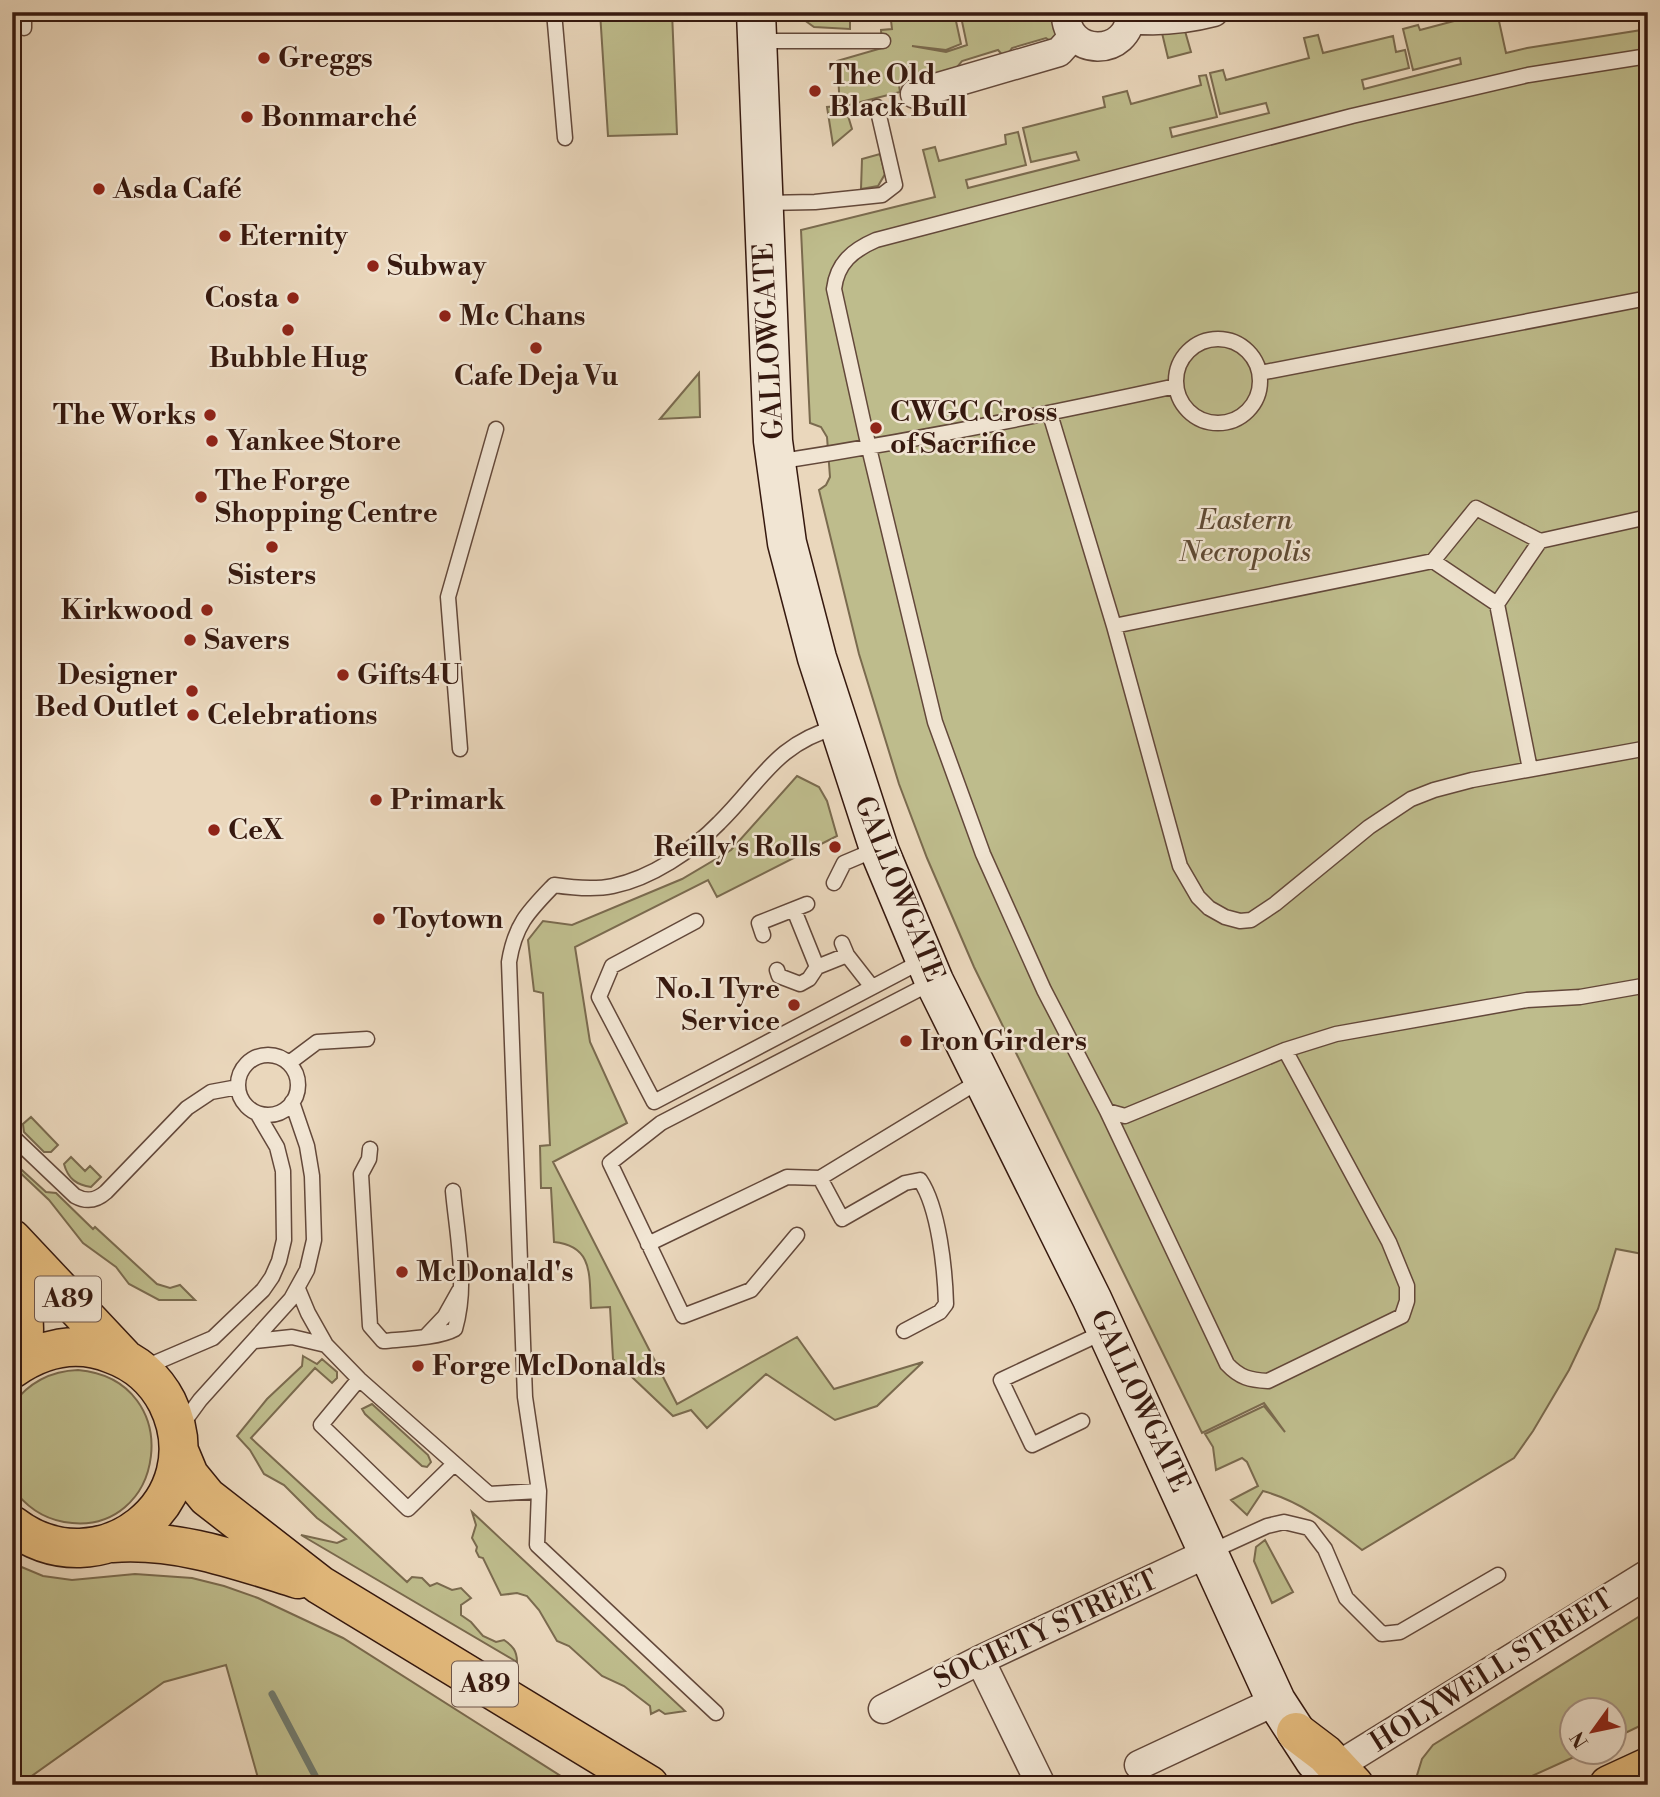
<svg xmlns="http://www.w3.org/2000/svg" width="1660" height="1797" viewBox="0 0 1660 1797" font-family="'Libre Bodoni',serif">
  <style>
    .green { fill: #bebc8c; stroke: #7a6a4e; stroke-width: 2 }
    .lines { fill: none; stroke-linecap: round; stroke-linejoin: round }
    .stream { stroke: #717a6d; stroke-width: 7 }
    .lane-casing { stroke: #63483a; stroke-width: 17 }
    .street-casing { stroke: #63483a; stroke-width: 31 }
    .secondary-casing { stroke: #36190f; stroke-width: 41 }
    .primary-casing { stroke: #36190f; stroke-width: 41 }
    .lane { stroke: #f1e5d3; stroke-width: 14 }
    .street { stroke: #f1e5d3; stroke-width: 28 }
    .secondary { stroke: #f1e5d3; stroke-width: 38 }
    .primary { stroke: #e5bc7e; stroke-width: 38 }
    .poi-dot { fill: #8f2418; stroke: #f1e5d3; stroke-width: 2.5 }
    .labels { text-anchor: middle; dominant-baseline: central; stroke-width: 5; stroke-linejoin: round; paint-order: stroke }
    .shield { fill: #f1e5d3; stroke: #6e564a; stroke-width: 2 }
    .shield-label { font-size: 26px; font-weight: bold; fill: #36190f }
    .poi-label { font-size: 28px; font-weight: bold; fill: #36190f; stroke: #f1e5d3; text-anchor: start }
    .street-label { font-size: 28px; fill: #36190f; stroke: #f1e5d3 }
    .park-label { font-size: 28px; font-style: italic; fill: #5f4a34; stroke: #f1e5d3 }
  </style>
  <rect width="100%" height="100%" fill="#ead7bc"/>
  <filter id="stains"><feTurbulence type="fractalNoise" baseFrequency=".00286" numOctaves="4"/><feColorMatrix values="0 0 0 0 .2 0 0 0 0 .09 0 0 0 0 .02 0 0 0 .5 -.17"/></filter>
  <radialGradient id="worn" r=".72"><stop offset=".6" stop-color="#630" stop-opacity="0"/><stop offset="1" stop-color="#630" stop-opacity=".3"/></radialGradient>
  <!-- green -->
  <path class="green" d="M600 12H672L677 134 608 136Z
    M799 12H850V29L814 27 800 17Z
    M890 12H954L961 44 946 50 912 46 946 52 967 45 960 12H1023L1025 18 1052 12 1064 44 1056 45 1046 38 1012 48 1005 58 998 50 962 61 953 72 899 85 900 92 845 106 852 129 833 145 827 107 840 106 837 61 882 48 881 30 892 29Z
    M1488 12H1497L1506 53 1527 48 1648 29V1255L1616 1249 1598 1309 1569 1370 1533 1431 1514 1458 1362 1550C1330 1525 1303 1502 1263 1491L1247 1515 1231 1500 1258 1486 1247 1462 1242 1458 1216 1470 1213 1447 1205 1434 1264 1406 1285 1432 1264 1403 1202 1433 974 967 927 858 899 784 859 654 819 490 826 485 830 477 827 437 821 427 810 423 801 230 935 197 923 150 935 147 939 161 1006 144 1005 135 1018 132 1026 165 966 180 968 188 1079 160 1076 152 1031 162 1023 128 1105 107 1103 97 1127 91 1131 104 1201 85 1199 76 1206 75 1217 117 1170 128 1172 137 1269 113 1266 103 1220 114 1210 73 1223 70 1226 80 1309 58 1304 38 1318 35 1323 53 1393 36 1396 52 1405 50 1409 68 1362 80 1364 89 1461 64 1460 58 1413 70 1403 29 1418 25 1420 30Z
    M1185 31 1191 52 1168 58 1162 33Z
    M880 154 885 174 878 186 861 189 862 159Z
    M699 373 700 417 660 419Z
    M797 776 819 787 827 801 837 836 717 897 708 880 575 947 590 1042 627 1123 553 1162 677 1404 797 1337 834 1389 923 1362 877 1406 835 1420 766 1374 707 1428 691 1410 673 1416 613 1359 610 1307 591 1308C589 1276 594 1246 554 1242L551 1188H541L540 1146 550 1145 543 993 534 991 528 940 543 921 572 925 682 879 731 850Z
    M31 1117 58 1145 51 1152H44L24 1132 23 1124Z
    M71 1157 85 1171 90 1166 101 1177 91 1187C77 1185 68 1179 64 1164Z
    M12 1161 46 1192 56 1193 93 1229 95 1227 157 1284 170 1288 180 1285 195 1300H159L129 1284 116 1267 83 1243 49 1200 12 1165Z
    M303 1356 317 1364 322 1359 337 1372V1378L332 1383 315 1368 251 1438 407 1582 412 1577 422 1578 430 1586 437 1583 452 1590 461 1588 471 1598 461 1605V1615L471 1622 483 1636 496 1642 504 1640C513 1646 517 1651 517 1662L301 1535 337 1543 346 1539 317 1518 284 1485 264 1474 250 1450 237 1436 267 1399 302 1366Z
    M78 1370C189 1380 166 1540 64 1522 42 1518 25 1506 12 1487V1405C29 1382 50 1371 78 1370Z
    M372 1404 428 1455 431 1462 427 1467 422 1466 365 1414 362 1409Z
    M472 1512 685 1711 665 1714 659 1710 651 1714 650 1706 624 1686 602 1676 569 1646 557 1641 539 1610 527 1596 517 1593 501 1595 483 1558 479 1557 476 1551 477 1547 472 1538 476 1525Z
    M1265 1540 1293 1592 1272 1603 1254 1561 1256 1547Z
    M12 1563 43 1576 72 1580 135 1574 192 1578 224 1586 258 1598 343 1638 575 1785H260L226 1665 164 1682 19 1785H12Z
    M1648 1611V1722L1615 1738 1614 1710H1572V1752H1585L1512 1785H1414L1422 1759 1433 1745Z"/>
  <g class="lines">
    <!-- stream -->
    <path class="stream" d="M272 1694 320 1785"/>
    <!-- lane casing -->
    <g class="lane-casing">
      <path id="lane" d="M24 12V28
        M554 12 565 138
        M759 41H883
        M1648 56 1528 75 1352 116 876 240C853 250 837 263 834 289L869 448 935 722 983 854 1044 990 1107 1111 1125 1116 1285 1050 1336 1034 1527 1000 1580 997 1648 985
        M764 203 815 202 882 195 895 185 877 107
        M1176 381a42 42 0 1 1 84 0a42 42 0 1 1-84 0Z
        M1260 373 1648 298
        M1050 414 1114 626 1180 866 1198 897 1209 908 1225 917 1240 921 1251 920 1275 904 1369 827 1411 799 1434 790 1472 780 1648 748
        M776 462C911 441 1044 415 1176 386
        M1540 541 1648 517
        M1497 604 1530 769
        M1114 626 1433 561 1476 508 1540 541 1497 604 1433 561
        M460 749 448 597 496 429
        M834 883 844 863 877 849
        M794 910 817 967
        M696 921 612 966 599 997 654 1102 924 960
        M763 935 759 923 807 904
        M842 943 847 955 872 987
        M777 970 779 976 800 984 809 979 817 967 847 955
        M238 1085a30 30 0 1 1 60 0a30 30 0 1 1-60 0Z
        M289 1063 317 1042 367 1039
        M1107 1111 1227 1364C1240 1378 1250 1380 1268 1381L1402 1316 1407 1301V1286L1389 1242 1285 1050
        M12 1136 75 1196C86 1202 96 1201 106 1192L187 1108 211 1092 238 1087
        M370 1149 369 1159 361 1174 370 1326 383 1341C403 1339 439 1338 455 1329 468 1285 457 1235 453 1191
        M820 1178 842 1219 905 1183 920 1180C939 1208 945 1270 946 1304L940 1312 904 1331
        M797 1235 751 1290 683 1316 610 1163 661 1123 933 982
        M648 1244 787 1177 820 1178 981 1080
        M298 1289 308 1313 326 1345 359 1379 489 1494 539 1491
        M427 1335 445 1316 459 1291
        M255 1341 292 1337 326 1345
        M143 1368 213 1338 263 1290 272 1277 279 1261 284 1240 283 1171 277 1147 257 1113
        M359 1379 321 1425 408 1509 454 1464
        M1082 1421 1032 1445 1001 1380 1106 1331
        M181 1426 200 1400 291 1299 307 1270 314 1240 312 1176 307 1146 292 1102
        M1210 1552 1267 1526 1284 1522 1309 1528 1325 1549 1346 1598 1382 1634 1400 1632 1498 1575
        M716 1713 537 1545 539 1491 525 1397 509 962C515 924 529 911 554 885 574 888 594 890 613 886 651 878 692 851 719 823 761 782 775 744 837 727"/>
    </g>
    <!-- street casing -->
    <g class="street-casing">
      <path id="street" d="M1066 12C1064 57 1130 59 1131 12
        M1131 19C1159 22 1187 19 1214 12
        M915 94 1059 52 1068 42 1072 34
        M980 1660 1041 1785
        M883 1709 980 1660 1210 1552
        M1139 1765 1276 1701
        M1336 1767 1648 1574"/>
    </g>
    <!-- secondary casing -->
    <g class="secondary-casing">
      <path id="secondary" d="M756 12 773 441 787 543 817 658 880 852 934 981 1092 1299 1276 1701 1315 1761"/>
    </g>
    <!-- primary casing -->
    <g class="primary-casing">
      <path id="primary" d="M12 1239 123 1357
        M12 1279C24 1307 31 1341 12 1367
        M12 1369C42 1348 77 1340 112 1354 137 1363 155 1379 167 1402 216 1501 99 1592 12 1525
        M179 1451 189 1475 207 1497 320 1585 649 1785
        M112 1543C177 1538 237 1560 298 1579
        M1296 1732 1325 1754 1354 1785
        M1609 1785 1648 1767"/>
    </g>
    <!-- lane -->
    <use href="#lane" class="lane"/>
    <!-- street -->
    <use href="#street" class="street"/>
    <!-- secondary -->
    <use href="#secondary" class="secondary"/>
    <!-- primary -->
    <use href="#primary" class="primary"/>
  </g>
  <!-- markers -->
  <g class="poi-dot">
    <circle cx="264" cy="58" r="7"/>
    <circle cx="815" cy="91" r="7"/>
    <circle cx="247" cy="117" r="7"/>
    <circle cx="99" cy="189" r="7"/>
    <circle cx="225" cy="236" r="7"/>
    <circle cx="373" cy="266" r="7"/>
    <circle cx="293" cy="298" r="7"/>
    <circle cx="445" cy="316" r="7"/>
    <circle cx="288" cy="330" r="7"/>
    <circle cx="536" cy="348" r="7"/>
    <circle cx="210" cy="415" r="7"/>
    <circle cx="876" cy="428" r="7"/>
    <circle cx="212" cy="441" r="7"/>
    <circle cx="201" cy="497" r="7"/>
    <circle cx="272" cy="547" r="7"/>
    <circle cx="207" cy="610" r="7"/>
    <circle cx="190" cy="640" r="7"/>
    <circle cx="343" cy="675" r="7"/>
    <circle cx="192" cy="691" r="7"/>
    <circle cx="193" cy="715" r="7"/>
    <circle cx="376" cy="800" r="7"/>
    <circle cx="214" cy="830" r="7"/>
    <circle cx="835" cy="847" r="7"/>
    <circle cx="379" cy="919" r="7"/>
    <circle cx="794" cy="1005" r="7"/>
    <circle cx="906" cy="1041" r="7"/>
    <circle cx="402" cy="1272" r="7"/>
    <circle cx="418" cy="1366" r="7"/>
  </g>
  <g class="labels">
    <!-- shield labels -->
    <g class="shield">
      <rect x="35" y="1276.5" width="66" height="45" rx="5"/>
      <rect x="452" y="1661.5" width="66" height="45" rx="5"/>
    </g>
    <g class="shield-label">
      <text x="68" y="1299">A89</text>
      <text x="485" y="1684">A89</text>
    </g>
    <!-- poi labels -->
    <g class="poi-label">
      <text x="278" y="58">Greggs</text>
      <text x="829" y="75">The Old<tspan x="829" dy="32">Black Bull</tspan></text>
      <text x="261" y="117">Bonmarché</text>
      <text x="113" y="189">Asda Café</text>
      <text x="239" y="236">Eternity</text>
      <text x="387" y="266">Subway</text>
      <text x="279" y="298" text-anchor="end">Costa</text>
      <text x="459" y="316">Mc Chans</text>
      <text x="288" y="358" text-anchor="middle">Bubble Hug</text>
      <text x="536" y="376" text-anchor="middle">Cafe Deja Vu</text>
      <text x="890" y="412">CWGC Cross<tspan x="890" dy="32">of Sacrifice</tspan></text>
      <text x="196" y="415" text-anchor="end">The Works</text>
      <text x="226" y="441">Yankee Store</text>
      <text x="215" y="481">The Forge<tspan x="215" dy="32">Shopping Centre</tspan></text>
      <text x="272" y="575" text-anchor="middle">Sisters</text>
      <text x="193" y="610" text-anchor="end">Kirkwood</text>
      <text x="204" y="640">Savers</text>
      <text x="178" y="675" text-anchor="end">Designer<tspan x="178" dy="32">Bed Outlet</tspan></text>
      <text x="357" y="675">Gifts4U</text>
      <text x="207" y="715">Celebrations</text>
      <text x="390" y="800">Primark</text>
      <text x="228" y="830">CeX</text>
      <text x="821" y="847" text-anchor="end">Reilly's Rolls</text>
      <text x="393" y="919">Toytown</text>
      <text x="780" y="989" text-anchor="end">No.1 Tyre<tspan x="780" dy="32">Service</tspan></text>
      <text x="920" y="1041">Iron Girders</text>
      <text x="416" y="1272">McDonald's</text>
      <text x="432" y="1366">Forge McDonalds</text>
    </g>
    <!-- street labels -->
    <g class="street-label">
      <text transform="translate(769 341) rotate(-93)">GALLOWGATE</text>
      <text transform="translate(899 889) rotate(68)">GALLOWGATE</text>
      <text transform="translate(1140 1401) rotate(65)">GALLOWGATE</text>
      <text transform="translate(1046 1630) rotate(-25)">SOCIETY STREET</text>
      <text transform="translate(1492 1671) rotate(-32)">HOLYWELL STREET</text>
    </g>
    <!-- park labels -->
    <g class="park-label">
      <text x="1245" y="520">Eastern<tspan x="1245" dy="32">Necropolis</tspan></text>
    </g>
  </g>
  <!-- margin -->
  <rect width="1660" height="1797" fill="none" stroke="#ead7bc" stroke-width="42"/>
  <rect x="14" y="14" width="1632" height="1769" fill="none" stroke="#36190f" stroke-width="3.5"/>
  <rect x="21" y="21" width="1618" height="1755" fill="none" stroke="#36190f" stroke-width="2"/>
  <!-- north arrow -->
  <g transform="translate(1593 1731) rotate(237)"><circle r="33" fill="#f1e5d3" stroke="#a69385" stroke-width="2"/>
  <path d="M0-5L12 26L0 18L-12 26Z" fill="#8f2418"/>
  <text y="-10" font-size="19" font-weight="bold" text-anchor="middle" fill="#36190f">N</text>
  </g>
  <rect width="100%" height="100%" filter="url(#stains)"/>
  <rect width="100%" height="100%" fill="url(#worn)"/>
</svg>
